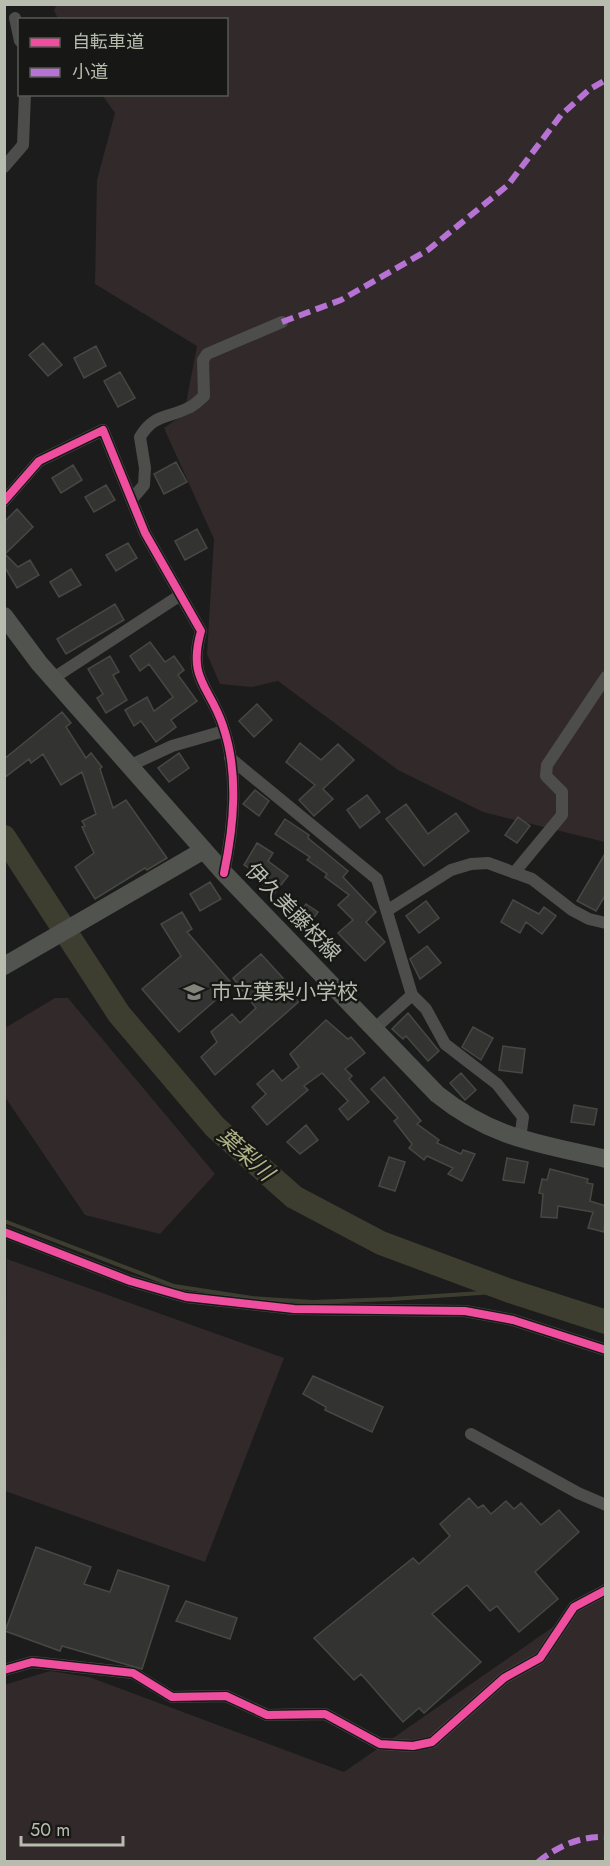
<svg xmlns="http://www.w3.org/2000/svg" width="610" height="1866" viewBox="0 0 610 1866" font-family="Jost,'Noto Sans JP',sans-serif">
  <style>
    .green { fill: #32292b }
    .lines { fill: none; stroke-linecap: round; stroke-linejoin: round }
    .stream { stroke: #3d3e2f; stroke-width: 4 }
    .river { stroke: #3d3e2f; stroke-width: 24 }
    .building { fill: #333432; stroke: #474844; stroke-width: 1.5 }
    .street { stroke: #4d4e4b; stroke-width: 12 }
    .secondary { stroke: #51534f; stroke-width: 18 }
    .quiet { stroke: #b673d3; stroke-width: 6; stroke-dasharray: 12 6; stroke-linecap: butt }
    .cycleway-casing { stroke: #171816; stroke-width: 11 }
    .cycleway { stroke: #ef4d9e; stroke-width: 8 }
    .labels { text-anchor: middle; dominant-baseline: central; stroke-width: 5; stroke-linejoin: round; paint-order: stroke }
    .street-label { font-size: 21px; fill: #b8bcae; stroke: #171816 }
    .poi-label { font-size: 21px; fill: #b8bcae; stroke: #171816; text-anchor: start }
    .water-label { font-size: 22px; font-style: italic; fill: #b1b586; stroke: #171816 }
  </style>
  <rect width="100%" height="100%" fill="#1c1c1c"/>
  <!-- green -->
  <path class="green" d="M57 4 605 5V842L483 812 398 770 278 681 252 687 220 684 207 654 214 539 164 428 184 414 197 346 95 284 97 180 115 113 102 95 226 94V20L58 19 54 10Z
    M55 998H68L215 1174 160 1234 85 1215 5 1097V1028Z
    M7 1259 284 1358 205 1562 5 1491Z
    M605 1591V1861H5L4 1685 50 1671 89 1677 344 1772Z"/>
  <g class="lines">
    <!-- stream -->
    <path class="stream" d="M4 1221 174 1286 252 1298 313 1302 392 1299 510 1291"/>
    <!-- river -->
    <path class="river" d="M4 837 119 1014 215 1127 294 1197 381 1243 510 1291 606 1322"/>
  </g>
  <!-- building -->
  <path class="building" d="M43 343 62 365 48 376 29 355Z
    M96 346 106 366 84 378 74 358Z
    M120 372 135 398 118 407 104 381Z
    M176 462 187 482 164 494 154 474Z
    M73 465 82 480 61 493 52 478Z
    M106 485 115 500 94 512 85 497Z
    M17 509 33 527 5 554 18 567 30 560 39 575 17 588 4 566V522Z
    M197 529 207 548 185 560 175 541Z
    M128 543 137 558 116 571 106 555Z
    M71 569 81 585 59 597 50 582Z
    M115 604 124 620 66 654 57 639Z
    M150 642 165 662 174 656 184 670 178 675 197 701 171 720 176 727 156 742 141 721 134 726 125 710 147 697 154 711 173 697 149 664 140 671 130 656Z
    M110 656 119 672 113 675 127 700 106 713 97 698 103 694 88 669Z
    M257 704 272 720 254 737 239 721Z
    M62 712 71 723 66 727 86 758 91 753 102 767 100 769 113 808 126 800 167 858 147 870 145 868 95 899 75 867 94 853 82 827 85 826 82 821 96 814 82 772 61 785 43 754 31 763 29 759 4 778V759Z
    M300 743 321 760 338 744 354 760 323 789 333 799 314 816 299 800 315 785 286 762Z
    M179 753 189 768 169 782 158 768Z
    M255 790 269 801 259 816 243 804Z
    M367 795 380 812 360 828 347 810Z
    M406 804 428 834 456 813 469 831 424 866 386 819Z
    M518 817 530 826 517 843 505 835Z
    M285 819 309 835 308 838 348 871 343 877 376 912 366 922 385 942 365 961 338 933 353 920 338 905 349 895 325 877 327 874 307 860 310 857 275 834Z
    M257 843 273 853 268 861 288 876 274 894 263 885 267 879 244 865Z
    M606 852V894L596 911 577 901Z
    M210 882 221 899 200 911 190 894Z
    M513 900 539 914 544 907 556 916 542 934 526 922 520 933 501 922Z
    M426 901 439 918 419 933 406 916Z
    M306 904 318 912 305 930 293 922Z
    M182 912 192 929 187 932 233 985 179 1032 142 989 181 956 161 924Z
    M427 946 441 963 420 979 410 959Z
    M261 954 302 999 215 1075 201 1057 217 1042 211 1032 232 1014 240 1023 256 1008 233 978Z
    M408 1013 439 1051 428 1061 406 1036 403 1039 392 1029Z
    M326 1020 348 1039 351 1037 365 1053 345 1069 352 1076 349 1079 369 1102 348 1120 339 1109 348 1101 322 1073 304 1086 308 1090 267 1125 252 1107 266 1094 257 1084 273 1070 282 1081 299 1067 290 1054Z
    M473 1027 493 1038 481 1060 462 1047Z
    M503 1046 525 1049 522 1073 499 1070Z
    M461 1073 476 1090 465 1100 450 1083Z
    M384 1077 421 1121 417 1124 439 1140 437 1143 461 1154 463 1150 475 1154 462 1181 448 1174 453 1168 427 1156 424 1160 409 1148 412 1144 394 1121 398 1118 371 1089Z
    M574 1105 597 1109 594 1125 571 1122Z
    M306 1125 318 1140 300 1154 287 1142Z
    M389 1157 405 1162 395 1191 379 1186Z
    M507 1158 528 1162 524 1183 503 1180Z
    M550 1169 588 1179 587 1183 593 1184 590 1201 606 1206 604 1232 588 1228 593 1212 558 1206 557 1218 541 1217 543 1194 539 1193 542 1179 547 1180Z
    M313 1376 383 1407 372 1432 325 1410 326 1407 303 1394Z
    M469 1498 478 1508 483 1505 491 1514 506 1501 514 1509 521 1503 541 1525 559 1510 579 1532 535 1572 558 1599 519 1632 497 1606 490 1611 467 1585 432 1614 481 1662 424 1713 419 1708 403 1722 361 1674 354 1680 314 1638 413 1558 419 1564 450 1536 440 1524Z
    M36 1547 91 1567 84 1584 110 1592 118 1570 169 1586 142 1669 62 1646 60 1651 5 1631Z
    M186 1601 237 1618 230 1639 176 1621Z"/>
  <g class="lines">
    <!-- street -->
    <path class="street" d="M15 18 20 41
      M4 167 23 145 25 94
      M132 499 144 485 145 468 140 437C154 414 166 419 188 408 194 406 199 400 204 396L203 360 207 354 282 322
      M4 501 39 461 103 430 145 533 201 631C187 680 210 686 223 726 239 773 234 825 224 873
      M52 679 179 596
      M230 758 377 879 412 995 374 1029
      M129 766 172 746 224 731
      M514 873 562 815V792L546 776 547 765 606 677
      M388 910 451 870 471 864 488 863 532 879 572 910 589 919 606 923
      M412 995 426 1009 445 1044 497 1084 523 1117 520 1139
      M4 1232 130 1281 186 1297 294 1309 465 1311 513 1320 606 1350
      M471 1434 578 1493 606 1505
      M4 1670 32 1662 133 1673 172 1697 226 1696 267 1715 325 1714 380 1744 413 1746 432 1742 504 1678 540 1658 574 1607 606 1590"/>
    <!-- secondary -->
    <path class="secondary" d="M4 616 39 663 224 873 437 1094C493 1139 538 1143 606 1159
      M4 966 204 850"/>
    <!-- quiet -->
    <path class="quiet" d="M282 322 341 300 428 250 508 185 561 115 590 89 606 80
      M538 1862C558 1846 580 1836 606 1837"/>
    <!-- cycleway casing -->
    <g class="cycleway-casing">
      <path id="cycleway" d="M4 501 39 461 103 430 145 533 201 631C187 680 210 686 223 726 239 773 234 825 224 873
        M4 1232 130 1281 186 1297 294 1309 465 1311 513 1320 606 1350
        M4 1670 32 1662 133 1673 172 1697 226 1696 267 1715 325 1714 380 1744 413 1746 432 1742 504 1678 540 1658 574 1607 606 1590"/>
    </g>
    <!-- cycleway -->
    <use href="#cycleway" class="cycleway"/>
  </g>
  <!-- icons -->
  <defs>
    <g id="school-bare" transform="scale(1.62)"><path d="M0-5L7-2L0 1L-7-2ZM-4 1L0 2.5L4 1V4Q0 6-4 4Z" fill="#81847b" stroke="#171816" stroke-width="2.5" paint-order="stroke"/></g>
  </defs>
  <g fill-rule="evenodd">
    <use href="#school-bare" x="194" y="992"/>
  </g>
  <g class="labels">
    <!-- street labels -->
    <g class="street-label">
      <text transform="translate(293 912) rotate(46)">伊久美藤枝線</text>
    </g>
    <!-- poi labels -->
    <g class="poi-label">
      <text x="211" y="992">市立葉梨小学校</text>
    </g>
    <!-- water labels -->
    <g class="water-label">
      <text transform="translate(246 1154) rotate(42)">葉梨川</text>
    </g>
  </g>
  <!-- border -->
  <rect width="610" height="1866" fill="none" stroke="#b8bcae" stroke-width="12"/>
  <!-- legend -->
  <rect x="18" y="18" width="210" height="78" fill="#171816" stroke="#575a53" stroke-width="1.5"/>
  <rect x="30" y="38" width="30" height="9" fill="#ef4d9e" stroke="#575a53" stroke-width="1.5"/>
  <text x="72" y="48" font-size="18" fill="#b8bcae">自転車道</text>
  <rect x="30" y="68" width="30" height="9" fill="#b673d3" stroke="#575a53" stroke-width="1.5"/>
  <text x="72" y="78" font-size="18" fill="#b8bcae">小道</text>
  <!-- scale -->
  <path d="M21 1836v9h102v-9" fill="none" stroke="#b8bcae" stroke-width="3"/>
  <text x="30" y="1836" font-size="18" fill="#b8bcae" stroke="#171816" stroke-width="4.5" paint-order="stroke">50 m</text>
</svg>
